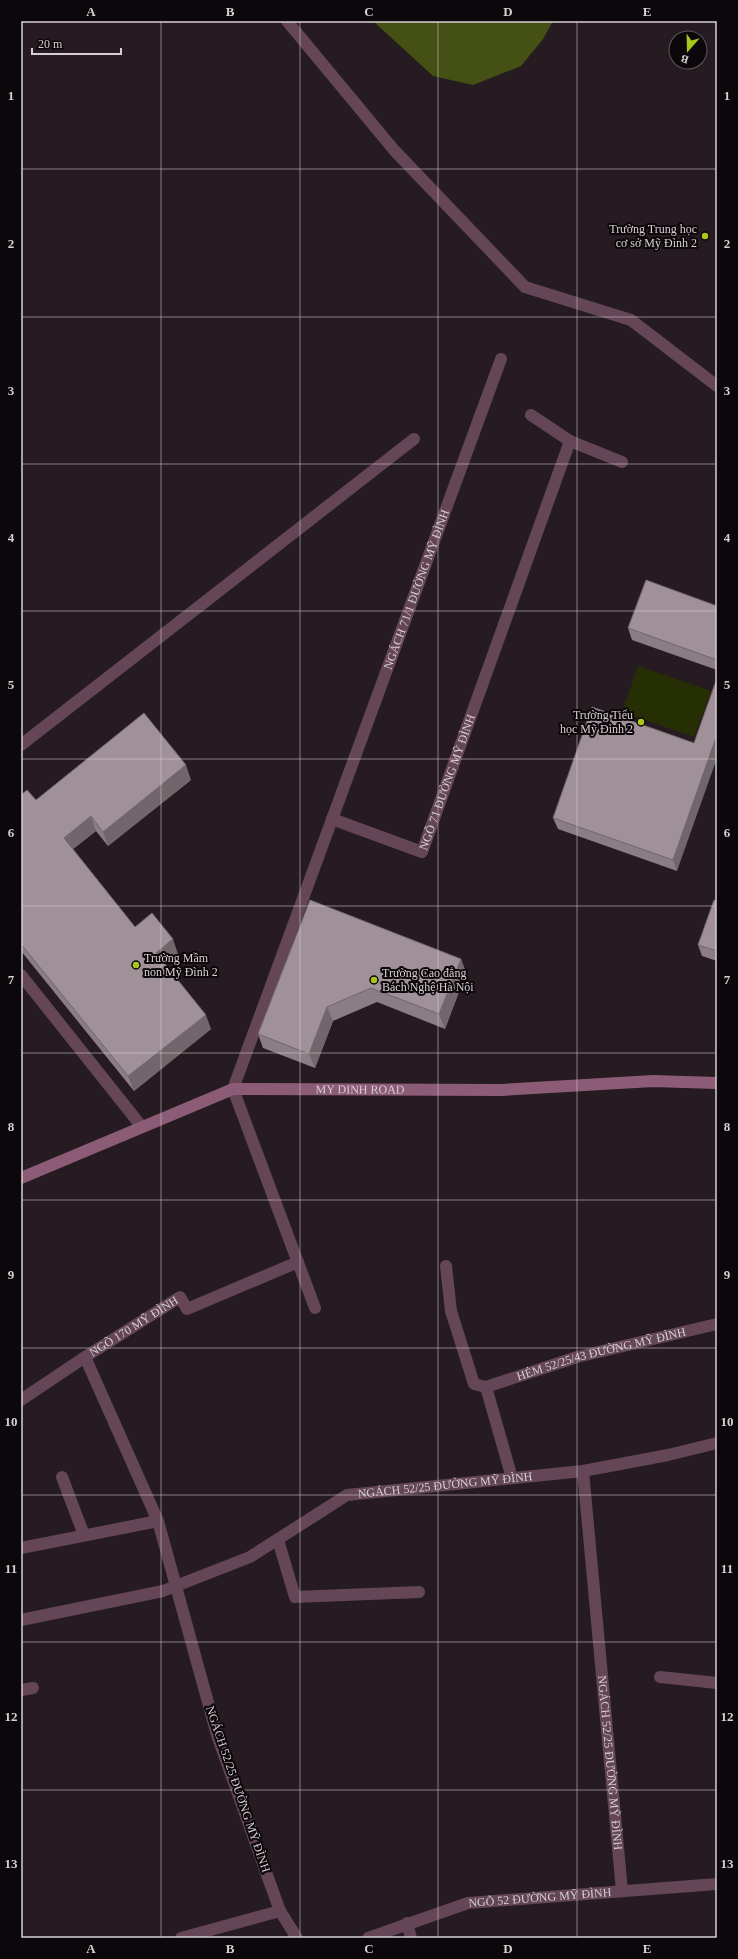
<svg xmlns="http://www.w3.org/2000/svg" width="738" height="1959" viewBox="0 0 738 1959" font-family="Georgia,serif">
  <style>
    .green { fill: #262f03 }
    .forest { fill: #455114 }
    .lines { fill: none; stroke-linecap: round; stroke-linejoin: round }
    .lane { stroke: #644657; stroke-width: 12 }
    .street { stroke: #644657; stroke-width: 12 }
    .secondary { stroke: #8c5c77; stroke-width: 12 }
    .wall { fill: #8a7d84 }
    .shaded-wall { fill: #70666b }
    .building { fill: #a09199; stroke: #70666b }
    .grid { fill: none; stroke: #d7cfd3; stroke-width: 1; stroke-opacity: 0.55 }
    .poi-dot { fill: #a9c71b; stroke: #0c070a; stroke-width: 1.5 }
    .labels { text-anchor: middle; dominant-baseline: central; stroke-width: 4; stroke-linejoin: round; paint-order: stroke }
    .poi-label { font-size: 12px; fill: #d7cfd3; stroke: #0c070a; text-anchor: end }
    .street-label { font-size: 12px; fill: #d7cfd3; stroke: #0c070a }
    .neatline { fill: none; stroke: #d7cfd3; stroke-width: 1.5 }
    .grid-label { font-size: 13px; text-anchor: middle; font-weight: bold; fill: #d7cfd3 }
  </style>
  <rect width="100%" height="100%" fill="#261b21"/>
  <!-- green -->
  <path class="green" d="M638 666 711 691 694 737 622 712Z"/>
  <!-- forest -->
  <path class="forest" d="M373 21H553L543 39 521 66 473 85 433 76Z"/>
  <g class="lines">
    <!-- lane -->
    <g class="lane">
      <path d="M570 441 622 462"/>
      <path id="s1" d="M332 819 422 852 570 441 531 415"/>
      <path d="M21 975 142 1127"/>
      <path d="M446 1266 451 1311 474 1384 486 1387 512 1478"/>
      <path id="s2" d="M315 1308 233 1089 501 359"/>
      <path id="s3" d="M486 1387 577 1357 717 1324"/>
      <path d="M21 1400 85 1357"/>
      <path id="s4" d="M583 1471 622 1891"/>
      <path d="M62 1477 84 1535"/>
      <path d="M278 1540 295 1597 419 1592"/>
      <path d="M21 1548 158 1521"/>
      <path id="s5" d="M21 1620 163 1591 250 1557 347 1495 583 1471 668 1455 717 1443"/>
      <path d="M660 1677 717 1683"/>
      <path d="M21 1690 33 1688"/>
      <path id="s6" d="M280 1911 217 1735 158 1521 85 1357 180 1297 187 1309 298 1262"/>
      <path d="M407 1923 411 1938"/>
      <path d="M181 1938 280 1911 297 1938"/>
      <path id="s7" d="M368 1938 468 1903 717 1884"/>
    </g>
    <!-- street -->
    <path class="street" d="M287 21 394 150 525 287 631 320 717 386
      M21 745 414 439"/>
    <!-- secondary -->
    <path class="secondary" id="s8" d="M21 1178 233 1089 501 1090 653 1081 717 1083"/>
  </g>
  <!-- wall -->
  <path class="wall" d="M717 606V670L632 640 628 628Z
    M694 743 677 871 558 829 553 818Z
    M191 780 108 846 96 831 73 849 135 927 178 954 165 964 211 1029 134 1091 21 951V795L36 800Z
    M310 900 461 959 466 973 445 1029 377 1002 333 1021 315 1068 263 1048 258 1034Z
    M717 901V961L702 956 698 945Z"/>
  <!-- shaded-wall -->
  <path class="shaded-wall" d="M717 735V758L677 871 673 860Z
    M186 765 191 780 108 846 103 832Z
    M91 816 96 831 69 852 64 838Z
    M173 939 178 954 161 967 156 953Z
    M461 959 466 973 445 1029 439 1014Z
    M327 1007 333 1021 315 1068 309 1054Z
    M206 1015 211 1029 134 1091 128 1076Z"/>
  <!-- building -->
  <path class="building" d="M646 580 717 606V660L628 628Z
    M717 678V735L673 860 553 818 592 707 694 743Z
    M144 713 186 765 103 832 91 816 64 838 135 927 152 913 173 939 156 953 206 1015 128 1076 21 944V795L27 790 36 800Z
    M310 900 461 959 439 1014 371 988 327 1007 309 1054 258 1034Z
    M714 900 717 901V951L698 945Z"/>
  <!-- grid -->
  <path class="grid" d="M161 21V1938M300 21V1938M438 21V1938M577 21V1938M21 169H717M21 317H717M21 464H717M21 611H717M21 759H717M21 906H717M21 1053H717M21 1200H717M21 1348H717M21 1495H717M21 1642H717M21 1790H717"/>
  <!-- markers -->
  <g class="poi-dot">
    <circle cx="705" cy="236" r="4"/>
    <circle cx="641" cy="722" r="4"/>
    <circle cx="136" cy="965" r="4"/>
    <circle cx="374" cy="980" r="4"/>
  </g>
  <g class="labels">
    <!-- poi labels -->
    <g class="poi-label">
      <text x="697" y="229">Trường Trung học<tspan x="697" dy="14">cơ sở Mỹ Đình 2</tspan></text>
      <text x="633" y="715">Trường Tiểu<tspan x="633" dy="14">học Mỹ Đình 2</tspan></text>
      <text x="144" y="958" text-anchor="start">Trường Mầm<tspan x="144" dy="14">non Mỹ Đình 2</tspan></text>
      <text x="382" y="973" text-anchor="start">Trường Cao đẳng<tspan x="382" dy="14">Bách Nghệ Hà Nội</tspan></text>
    </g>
    <!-- street labels -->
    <g class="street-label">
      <text stroke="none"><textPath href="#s2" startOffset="766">NGÁCH 71/1 ĐƯỜNG MỸ ĐÌNH</textPath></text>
      <text stroke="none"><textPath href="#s1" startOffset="170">NGÕ 71 ĐƯỜNG MỸ ĐÌNH</textPath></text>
      <text stroke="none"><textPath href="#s8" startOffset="357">MY DINH ROAD</textPath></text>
      <text stroke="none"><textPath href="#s6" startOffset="646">NGÕ 170 MỸ ĐÌNH</textPath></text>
      <text stroke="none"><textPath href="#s3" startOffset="120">HẺM 52/25/43 ĐƯỜNG MỸ ĐÌNH</textPath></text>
      <text stroke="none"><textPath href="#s5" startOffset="452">NGÁCH 52/25 ĐƯỜNG MỸ ĐÌNH</textPath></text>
      <text stroke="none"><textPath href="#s4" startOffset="293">NGÁCH 52/25 ĐƯỜNG MỸ ĐÌNH</textPath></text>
      <text transform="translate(238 1789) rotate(71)">NGÁCH 52/25 ĐƯỜNG MỸ ĐÌNH</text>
      <text stroke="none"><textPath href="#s7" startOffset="178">NGÕ 52 ĐƯỜNG MỸ ĐÌNH</textPath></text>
    </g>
  </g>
  <!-- border -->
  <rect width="738" height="1959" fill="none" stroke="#0c070a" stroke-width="44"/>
  <!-- north arrow -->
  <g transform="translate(688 50) rotate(200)"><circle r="19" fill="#0c070a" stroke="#5d575a"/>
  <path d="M0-3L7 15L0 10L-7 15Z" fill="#a9c71b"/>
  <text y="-6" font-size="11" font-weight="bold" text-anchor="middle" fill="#d7cfd3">B</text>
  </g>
  <!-- scale -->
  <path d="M32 48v6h89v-6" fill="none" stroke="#d7cfd3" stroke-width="2"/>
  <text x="38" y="48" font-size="12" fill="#d7cfd3" stroke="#0c070a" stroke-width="3" paint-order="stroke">20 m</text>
  <rect x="22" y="22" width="694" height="1915" class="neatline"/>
  <g class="grid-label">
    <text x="91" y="16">A</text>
    <text x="230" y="16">B</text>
    <text x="369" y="16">C</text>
    <text x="508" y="16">D</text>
    <text x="647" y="16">E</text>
    <text x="11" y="100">1</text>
    <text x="727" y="100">1</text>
    <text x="11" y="248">2</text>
    <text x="727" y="248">2</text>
    <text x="11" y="395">3</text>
    <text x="727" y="395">3</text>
    <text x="11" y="542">4</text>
    <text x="727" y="542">4</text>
    <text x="11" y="689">5</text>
    <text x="727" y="689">5</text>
    <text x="11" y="837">6</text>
    <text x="727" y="837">6</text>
    <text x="11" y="984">7</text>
    <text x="727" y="984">7</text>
    <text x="11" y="1131">8</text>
    <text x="727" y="1131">8</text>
    <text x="11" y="1279">9</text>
    <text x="727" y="1279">9</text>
    <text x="11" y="1426">10</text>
    <text x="727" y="1426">10</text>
    <text x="11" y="1573">11</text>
    <text x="727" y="1573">11</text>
    <text x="11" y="1721">12</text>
    <text x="727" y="1721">12</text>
    <text x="11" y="1868">13</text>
    <text x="727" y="1868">13</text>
    <text x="91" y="1953">A</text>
    <text x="230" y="1953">B</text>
    <text x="369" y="1953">C</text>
    <text x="508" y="1953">D</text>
    <text x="647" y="1953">E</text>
  </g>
</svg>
